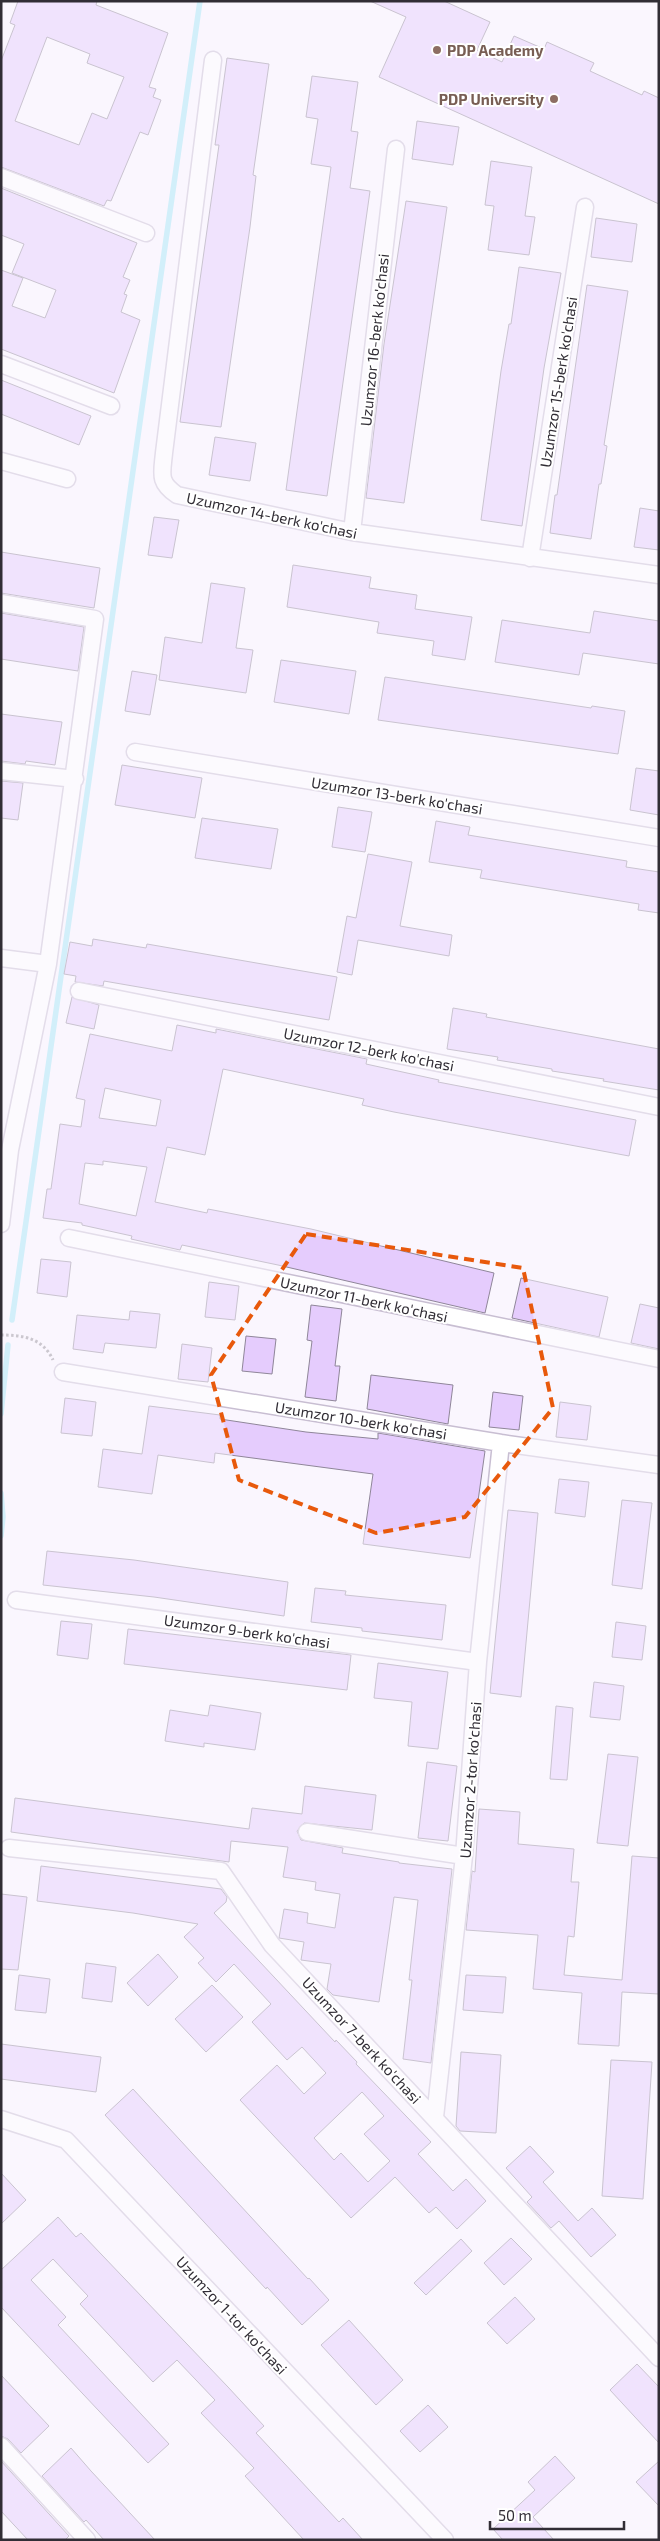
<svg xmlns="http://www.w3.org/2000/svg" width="660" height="2541" viewBox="0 0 660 2541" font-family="'Exo 2',sans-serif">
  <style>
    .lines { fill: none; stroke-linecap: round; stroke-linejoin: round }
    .stream { stroke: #a2e6f6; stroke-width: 5.5 }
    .building { fill: #e5ccfd; stroke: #8f8699; fill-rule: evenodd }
    .minor-casing { stroke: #c8bed2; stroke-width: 19 }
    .path { stroke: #938f97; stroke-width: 3; stroke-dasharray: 2.5 2.5; stroke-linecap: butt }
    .minor { stroke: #fff; stroke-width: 16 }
    .marked { fill: none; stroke: #e8590c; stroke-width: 4; stroke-dasharray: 10 6; stroke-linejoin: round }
    .education-dot { fill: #8d6e63; stroke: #fff; stroke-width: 2 }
    .labels { text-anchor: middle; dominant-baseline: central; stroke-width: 4; stroke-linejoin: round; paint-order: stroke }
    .education-label { font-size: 15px; font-weight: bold; fill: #785e54; stroke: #fff; text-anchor: start }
    .street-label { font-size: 15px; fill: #312d35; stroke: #fff }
  </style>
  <rect width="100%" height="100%" fill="#faf6fe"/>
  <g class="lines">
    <!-- stream -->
    <path class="stream" d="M12 1320 200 1
      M1 1414 8 1345
      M1 1493 3 1517 1 1536"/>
  </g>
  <!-- building -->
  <path class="building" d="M18 1H97L96 5 168 33 149 87 156 89 153 97 161 100 148 135 140 132 111 201 107 200 104 206 1 167V61L15 25 10 23ZM47 37 90 54 87 63 124 77 107 119 92 113 79 145 15 121Z
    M370 1H444L490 22 477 50 502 62 514 36 544 49 547 42 594 63 590 71 642 95 644 91 659 98V204L379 77 406 17Z
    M227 58 269 64 253 175 256 176 250 227 221 427 180 422 219 145H215Z
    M312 76 358 82 351 131 358 132 350 188 370 191 327 496 286 490 331 167 311 164 318 119 306 117Z
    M417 121 459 127 453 165 412 159Z
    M491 161 532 167 525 216 535 217 529 255 488 250 494 206 485 205Z
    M1 188 137 243 123 277 130 280 124 294 127 295 121 312 140 320 114 393 1 349V270L23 278 12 306 45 318 56 290 12 273 24 244 1 235Z
    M406 201 447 207 404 503 366 498 384 344Z
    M596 218 637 224 632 262 591 257Z
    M519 267 561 273 544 368 522 526 481 520 501 371 509 324H511Z
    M587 285 628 291 604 445 607 446 601 484H599L591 539 550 533 555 495H557Z
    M1 380 91 416 79 445 1 414Z
    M215 437 256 443 250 481 209 475Z
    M640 508 659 511V550L634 547Z
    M154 517 179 520 172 558 148 555Z
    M1 552 100 568 94 608 1 593Z
    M293 565 371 577 369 588 417 595 415 609 472 617 465 660 432 655 434 641 377 633 379 622 287 607Z
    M211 583 245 588 236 648 253 650 246 693 159 680 165 637 202 643Z
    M594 611 659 621V664L583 653 579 675 495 662 502 620 590 633Z
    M1 613 84 627 78 671 1 659Z
    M281 660 356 671 349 714 274 702Z
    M132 671 157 675 150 715 125 711Z
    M385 677 591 708 592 706 625 711 618 754 378 720Z
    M1 714 62 722 55 765 26 761 25 764 1 761Z
    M122 765 202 778 195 818 115 805Z
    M636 768 659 771V815L630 810Z
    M1 781 23 783 18 820 1 818Z
    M338 807 372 812 365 852 332 847Z
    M202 818 278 829 271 869 195 858Z
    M436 821 470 827 468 835 627 861 626 867 659 872V913L638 910 639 904 480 878 482 870 429 862Z
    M368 854 412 862 400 926 452 935 449 956 358 940 352 975 337 972 347 916 356 918Z
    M93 939 146 948 147 944 337 977 329 1020 104 981 103 986 75 982 76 976 64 974 70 942 92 946Z
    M72 997 99 1005 94 1029 66 1023Z
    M453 1008 487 1014 486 1017 659 1049V1090L603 1081 604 1079 552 1071V1069L497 1060 498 1057 447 1049Z
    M177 1025 216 1033V1029L367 1059 366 1064 439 1080 438 1082 636 1120 629 1156 394 1112 362 1105 364 1099 223 1069 205 1155 167 1147 155 1202 207 1213 208 1209 311 1229 494 1273 485 1313 278 1265 182 1245 180 1250 131 1239 132 1236 82 1225V1223L43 1218 47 1189H51L60 1124 81 1127 85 1100 76 1098 90 1034 172 1051ZM105 1088 161 1100 156 1126 99 1118ZM103 1161 147 1167 136 1216 79 1204 85 1163 103 1165Z
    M41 1259 71 1262 67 1297 37 1293Z
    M521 1278 608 1297 599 1337 512 1318Z
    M209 1282 239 1286 235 1320 205 1317Z
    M640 1304 659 1308V1349L631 1343Z
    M311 1305 342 1309 335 1366H340L336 1401 305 1397 312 1341 307 1340Z
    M130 1311 160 1314 156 1348 105 1343 103 1353 73 1349 77 1315 129 1320Z
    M246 1336 276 1339 272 1374 242 1371Z
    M182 1344 212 1348 208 1382 178 1379Z
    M371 1375 453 1385 448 1424 367 1409Z
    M493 1392 523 1396 519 1430 489 1427Z
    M65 1398 96 1402 92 1436 61 1433Z
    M560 1402 591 1406 587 1440 556 1437Z
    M149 1406 220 1415V1419L306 1432 378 1439V1433L485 1451 470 1558 363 1544 373 1474 215 1453 214 1463 158 1455 152 1494 98 1487 103 1449 142 1454Z
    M559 1479 589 1482 585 1517 555 1513Z
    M622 1500 652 1503 642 1589 612 1585Z
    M508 1510 538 1513 521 1697 490 1693Z
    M47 1551 134 1560 288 1582 284 1616 154 1597 43 1585Z
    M315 1588 346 1591 345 1595 446 1605 442 1640 362 1631V1628L311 1622Z
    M61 1621 92 1624 88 1659 57 1655Z
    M616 1622 646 1626 642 1660 612 1657Z
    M128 1629 351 1655 347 1690 124 1664Z
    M378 1663 448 1672 438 1749 408 1746 412 1702 374 1698Z
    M594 1682 624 1686 620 1720 590 1717Z
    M210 1705 261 1713 255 1750 204 1743V1747L165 1741 170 1710 208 1716Z
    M556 1706 573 1708 567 1780 550 1779Z
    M608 1754 638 1757 628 1846 597 1843Z
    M427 1762 457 1766 448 1841 418 1838Z
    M305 1786 376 1795 372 1830 304 1823 297 1831 301 1840 343 1848 342 1853 399 1862V1863L452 1869 431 2063 403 2059 412 1980H409L418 1900 394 1897 379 2002 333 1995 327 1989 331 1964 301 1960 304 1942 279 1938 284 1909 308 1913 307 1923 335 1928 340 1894 315 1890 316 1882 283 1877 288 1847 231 1841 229 1862 11 1832 15 1798 249 1829 252 1808 302 1814Z
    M479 1809 520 1812 518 1844 574 1849 571 1882H579L574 1937 568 1936 564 1975 622 1980 632 1856 659 1858V1994L622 1992 619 2046 578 2044 582 1993 533 1989 538 1935 466 1930 472 1871 475 1872Z
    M41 1866 221 1889 227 1897 226 1902 214 1913 335 2042 336 2040 357 2062 356 2064 431 2142 418 2154 453 2191 466 2179 486 2201 457 2229 436 2207 429 2213 395 2177 351 2218 240 2100 277 2065 304 2094 326 2073 302 2047 287 2060 252 2022 271 2004 234 1964 216 1982 198 1963 204 1958 184 1937 198 1924 133 1913 37 1901ZM362 2092 384 2116 364 2134 390 2161 368 2182 341 2153 334 2160 314 2138Z
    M1 1894 27 1897 18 1970 1 1969Z
    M158 1954 178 1977 148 2006 127 1983Z
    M86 1963 116 1967 112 2002 82 1998Z
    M19 1975 50 1979 46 2013 15 2010Z
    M466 1975 506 1977 503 2013 463 2010Z
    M212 1985 243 2017 206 2052 175 2019Z
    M1 2044 101 2057 96 2092 1 2079Z
    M461 2052 501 2055 496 2133 460 2131 456 2126Z
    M611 2060 652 2062 643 2199 602 2196Z
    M133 2089 308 2279 309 2278 329 2300 302 2325 267 2287 266 2289 105 2115Z
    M530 2146 554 2172 543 2182 578 2221 592 2208 616 2235 591 2257 559 2221 551 2228 527 2202 532 2197 506 2168Z
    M1 2173 26 2200 1 2224Z
    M58 2217 76 2237 81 2233 228 2387 264 2426 256 2433 339 2522 343 2518 363 2540H304L245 2476 254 2468 201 2413 215 2400 177 2360 153 2382 80 2304 88 2296 53 2259 31 2280 66 2317 58 2325 169 2444 148 2463 1 2307V2270Z
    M511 2238 532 2259 504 2285 484 2263Z
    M461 2239 472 2251 426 2295 414 2283Z
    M515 2297 535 2319 507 2344 487 2323Z
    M349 2320 403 2380 376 2405 321 2345Z
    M637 2364 659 2387V2443L610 2390Z
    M1 2375 49 2426 21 2453 8 2439 1 2436Z
    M428 2405 448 2427 420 2452 400 2431Z
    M71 2448 91 2471 155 2540H104L86 2520 84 2522 42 2476Z
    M555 2456 575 2478 533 2517 554 2540H503L493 2529 535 2490 528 2482Z
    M1 2461 69 2536 65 2540H28L1 2511Z
    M659 2461V2506L636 2482Z"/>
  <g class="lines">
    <!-- minor casing -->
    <g class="minor-casing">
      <path id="minor" d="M213 60 164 453C162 474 158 482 177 495L352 532 659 575
        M1 177 146 233
        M1 364 111 406
        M1 461 67 479
        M352 532 396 149
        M530 558 585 207
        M1 603 95 619 48 964 10 1150 1 1224
        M135 752 659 838
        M1 771 75 779
        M1 958 48 964
        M79 991 659 1107
        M69 1238 659 1359
        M63 1372 501 1443 659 1465
        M16 1600 478 1662
        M307 1832 464 1856
        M9 1848 221 1871 272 1945 659 2358
        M435 2117 464 1856 478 1662 501 1443
        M1 2119 66 2140 445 2540
        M1 2446 87 2540"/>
    </g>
    <!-- path -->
    <path class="path" d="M1 1335C23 1335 43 1338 53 1360"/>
    <!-- minor -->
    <use href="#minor" class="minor"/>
  </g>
  <!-- marked area -->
  <path d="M0 0H660V2541H0ZM306 1234 523 1268 553 1408 465 1517 376 1533 239 1480 211 1375Z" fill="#faf6fe" fill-opacity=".55" fill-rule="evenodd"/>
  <path class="marked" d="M306 1234 523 1268 553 1408 465 1517 376 1533 239 1480 211 1375Z"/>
  <!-- markers -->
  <g class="education-dot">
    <circle cx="437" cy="50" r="5"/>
    <circle cx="554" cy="99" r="5"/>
  </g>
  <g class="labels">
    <!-- education labels -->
    <g class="education-label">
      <text x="447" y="50">PDP Academy</text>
      <text x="544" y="99" text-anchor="end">PDP University</text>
    </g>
    <!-- street labels -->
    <g class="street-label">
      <text transform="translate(374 340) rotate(-84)">Uzumzor 16-berk ko'chasi</text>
      <text transform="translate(558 382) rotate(-81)">Uzumzor 15-berk ko'chasi</text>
      <text transform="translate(272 515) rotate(12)">Uzumzor 14-berk ko'chasi</text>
      <text transform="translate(397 795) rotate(9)">Uzumzor 13-berk ko'chasi</text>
      <text transform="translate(369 1049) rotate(11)">Uzumzor 12-berk ko'chasi</text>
      <text transform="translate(364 1299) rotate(12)">Uzumzor 11-berk ko'chasi</text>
      <text transform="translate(361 1420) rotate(9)">Uzumzor 10-berk ko'chasi</text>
      <text transform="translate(247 1631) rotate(8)">Uzumzor 9-berk ko'chasi</text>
      <text transform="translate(470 1780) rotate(-86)">Uzumzor 2-tor ko'chasi</text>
      <text transform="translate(362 2040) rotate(47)">Uzumzor 7-berk ko'chasi</text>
      <text transform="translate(232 2315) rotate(47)">Uzumzor 1-tor ko‘chasi</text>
    </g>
  </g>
  <!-- border -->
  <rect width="660" height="2541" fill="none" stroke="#312d35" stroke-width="5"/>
  <!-- scale -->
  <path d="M490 2521v8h134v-8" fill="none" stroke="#312d35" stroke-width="2.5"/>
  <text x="498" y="2521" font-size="15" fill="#312d35" stroke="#ffffff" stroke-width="4" paint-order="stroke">50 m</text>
</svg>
